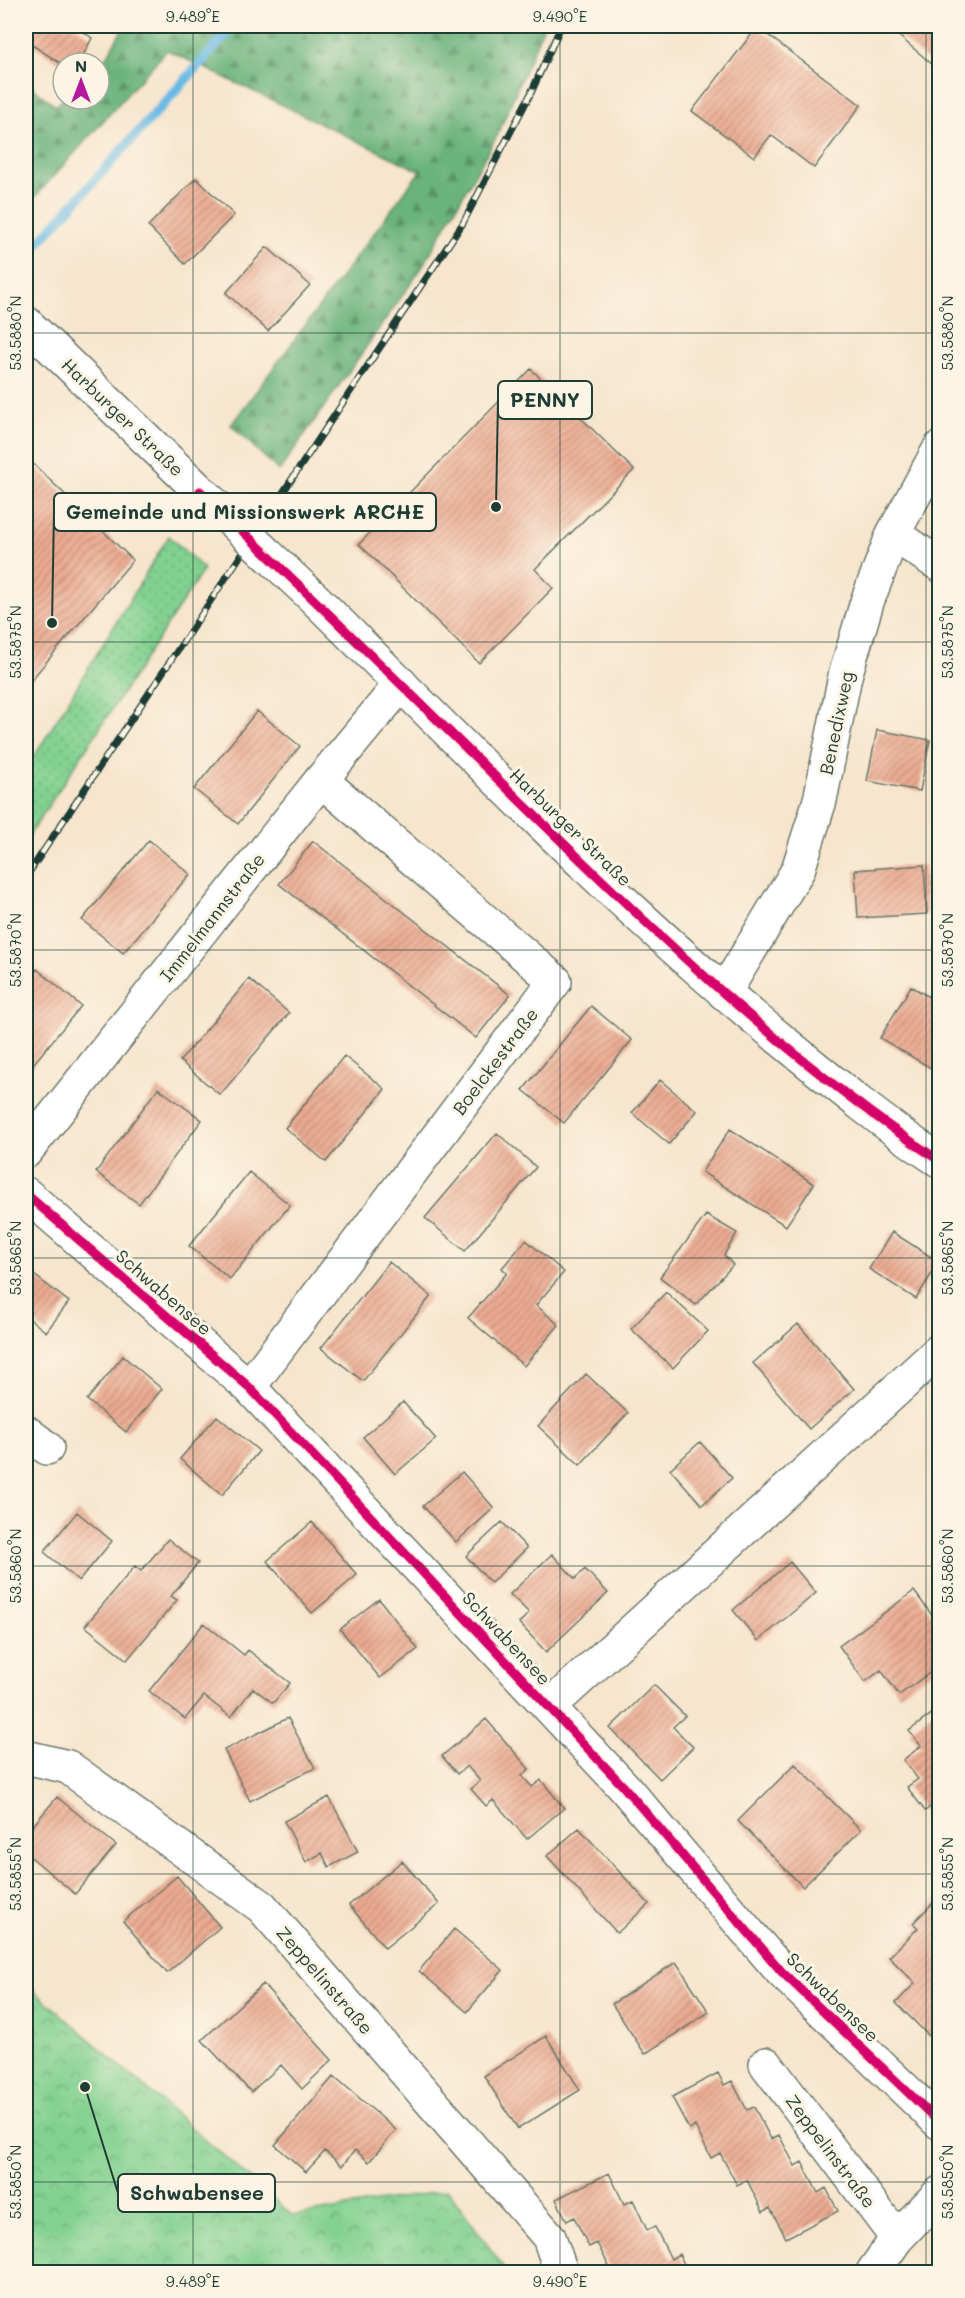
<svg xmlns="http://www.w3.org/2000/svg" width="965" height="2298" viewBox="0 0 965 2298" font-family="Mali,sans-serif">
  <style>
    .grass { fill: url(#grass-dots); stroke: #518762; stroke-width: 1.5 }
    .forest { fill: url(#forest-firs); stroke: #447858; stroke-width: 1.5 }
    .park { fill: url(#park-crowns); stroke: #518762; stroke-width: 1.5 }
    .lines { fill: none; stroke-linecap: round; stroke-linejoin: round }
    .stream { stroke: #69b9e4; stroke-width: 10 }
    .building { fill: url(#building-hatch) }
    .minor-casing { stroke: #6b786a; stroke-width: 36 }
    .major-casing { stroke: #6b786a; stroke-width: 36 }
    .minor { stroke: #fff; stroke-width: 33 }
    .major { stroke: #fff; stroke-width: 33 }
    .rail-casing { stroke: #1f3d34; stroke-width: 7 }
    .rail { stroke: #fcf5e5; stroke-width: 4.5; stroke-dasharray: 14; stroke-linecap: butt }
    .major-bridge-casing { stroke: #6b786a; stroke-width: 36; stroke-linecap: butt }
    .major-bridge { stroke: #fff; stroke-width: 33 }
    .cycleway-casing { stroke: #fcf5e5; stroke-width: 13 }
    .cycleway { stroke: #d6006c; stroke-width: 9 }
    .ticks { fill: none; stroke: #1f3d34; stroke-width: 1.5; stroke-opacity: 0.45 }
    .labels { text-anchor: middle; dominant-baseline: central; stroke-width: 6; stroke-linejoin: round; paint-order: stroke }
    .street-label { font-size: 18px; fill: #1f3d34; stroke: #fcf5e5 }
    .leader { fill: none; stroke: #1f3d34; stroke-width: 2 }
    .callout-dot { fill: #1f3d34; stroke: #fcf5e5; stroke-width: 2 }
    .callout { fill: #fcf5e5; stroke: #1f3d34; stroke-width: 2 }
    .callout-label { font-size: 20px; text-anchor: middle; font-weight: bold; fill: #1f3d34 }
    .neatline { fill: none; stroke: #1f3d34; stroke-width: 2 }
    .ticks-label { font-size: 15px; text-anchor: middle; fill: #1f3d34 }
  </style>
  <defs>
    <pattern id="grass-dots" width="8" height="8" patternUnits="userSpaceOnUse" patternTransform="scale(1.5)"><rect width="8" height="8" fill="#83d191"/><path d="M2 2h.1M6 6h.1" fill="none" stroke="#6bab77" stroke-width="1.8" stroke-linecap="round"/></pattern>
    <pattern id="forest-firs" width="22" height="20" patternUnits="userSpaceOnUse" patternTransform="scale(1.5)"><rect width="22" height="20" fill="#6ab37b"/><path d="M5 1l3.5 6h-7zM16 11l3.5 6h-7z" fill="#579366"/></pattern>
    <pattern id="park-crowns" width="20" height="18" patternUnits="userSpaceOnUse" patternTransform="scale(1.5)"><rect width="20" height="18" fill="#83d191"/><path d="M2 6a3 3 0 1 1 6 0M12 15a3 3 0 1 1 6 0" fill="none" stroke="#6bab77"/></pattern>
    <pattern id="building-hatch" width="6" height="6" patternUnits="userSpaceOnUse" patternTransform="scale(1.5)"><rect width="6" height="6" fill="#ecab92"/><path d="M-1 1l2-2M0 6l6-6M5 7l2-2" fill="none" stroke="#bf8c78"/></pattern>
  </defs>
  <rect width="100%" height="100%" fill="#fcf5e5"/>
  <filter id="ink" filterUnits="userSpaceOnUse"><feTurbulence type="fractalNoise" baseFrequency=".0167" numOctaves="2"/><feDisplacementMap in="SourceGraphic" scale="12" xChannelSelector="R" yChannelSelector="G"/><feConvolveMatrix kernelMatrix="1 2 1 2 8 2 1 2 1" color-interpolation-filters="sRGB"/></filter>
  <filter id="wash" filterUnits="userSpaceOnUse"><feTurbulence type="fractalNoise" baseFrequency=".008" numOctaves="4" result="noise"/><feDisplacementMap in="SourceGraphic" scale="24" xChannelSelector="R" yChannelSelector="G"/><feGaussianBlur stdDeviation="1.35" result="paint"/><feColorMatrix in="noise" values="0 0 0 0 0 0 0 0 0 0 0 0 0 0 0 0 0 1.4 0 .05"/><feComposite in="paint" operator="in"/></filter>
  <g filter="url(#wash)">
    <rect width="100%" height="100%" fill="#f7e5cd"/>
    <!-- grass -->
    <path class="grass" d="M169 536 204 569 26 840V770Z"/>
    <!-- forest -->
    <path class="forest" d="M124 26H544L497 136 421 269 279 471 231 425 420 171 167 50 26 207V82L56 106 63 99H99V64L107 56Z"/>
    <!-- park -->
    <path class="park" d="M26 1984 293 2216 448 2190 507 2272H26Z"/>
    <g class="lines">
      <!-- stream -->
      <path class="stream" d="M31 251 234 26"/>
    </g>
    <g id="blocks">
      <!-- building -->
      <path class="building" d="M26 26H75L92 38 79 63 63 65 26 41Z
        M887 26H939V70Z
        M757 27 861 105 814 168 771 135 754 157 692 111Z
        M196 178 234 215 185 264 148 226Z
        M267 247 310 285 268 331 226 293Z
        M531 369 634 470 535 569 553 588 479 663 359 544Z
        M26 457 133 560 26 686Z
        M257 711 300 746 238 824 194 789Z
        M877 730 930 740 920 791 867 781Z
        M149 840 190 874 123 953 82 920Z
        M313 841 510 995 476 1038 279 884Z
        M924 865 927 914 858 918 855 870Z
        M37 969 81 1006 26 1073V983Z
        M249 979 289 1013 220 1095 180 1061Z
        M911 986 939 1003V1073L880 1038Z
        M591 1006 632 1040 564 1123 523 1090Z
        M344 1056 385 1089 326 1162 285 1128Z
        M660 1080 697 1111 669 1144 632 1113Z
        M158 1088 202 1120 139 1204 96 1172Z
        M730 1129 814 1184 786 1226 702 1172Z
        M497 1133 536 1167 465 1251 425 1218Z
        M249 1172 290 1205 230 1279 189 1246Z
        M706 1215 737 1233 724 1255 733 1265 696 1305 660 1277Z
        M892 1232 939 1262 916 1299 869 1269Z
        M526 1240 564 1272 536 1305 559 1325 524 1366 468 1318 507 1273 502 1268Z
        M389 1262 431 1296 363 1381 321 1348Z
        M29 1271 69 1302 46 1332 26 1316V1276Z
        M666 1292 708 1331 673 1368 631 1329Z
        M798 1324 854 1389 809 1429 753 1363Z
        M123 1356 162 1389 126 1432 87 1400Z
        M586 1374 628 1413 580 1465 538 1426Z
        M403 1402 436 1439 395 1474 363 1437Z
        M217 1416 259 1451 222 1495 180 1459Z
        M700 1442 732 1478 702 1505 670 1469Z
        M462 1472 494 1508 456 1542 423 1506Z
        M77 1512 112 1541 79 1581 44 1552Z
        M26 1516 33 1522 26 1530Z
        M312 1522 357 1575 312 1613 267 1561Z
        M502 1522 527 1548 491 1583 466 1556Z
        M168 1539 198 1563 171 1596 177 1600 127 1660 85 1626 135 1566 141 1571Z
        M552 1554 575 1579 585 1569 608 1593 546 1652 519 1623 529 1613 510 1594Z
        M790 1562 816 1593 758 1641 733 1610Z
        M914 1591 934 1618 939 1614V1666L899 1695 881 1670 865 1682 839 1646Z
        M379 1599 418 1649 380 1678 340 1629Z
        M204 1623 244 1655 248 1650 290 1683 273 1703 253 1688 231 1717 204 1696 185 1719 149 1691Z
        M654 1685 685 1716 673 1727 693 1747 660 1779 610 1728Z
        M937 1710 939 1714V1812L934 1804 925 1811 907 1787 918 1779 903 1760 921 1746 909 1731Z
        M288 1718 315 1768 250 1801 224 1750Z
        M486 1719 529 1769 522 1776 532 1787 541 1780 564 1808 527 1839 493 1800 486 1806 471 1789 480 1781 467 1766 457 1774 442 1756Z
        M795 1764 861 1830 803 1887 738 1821Z
        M57 1797 116 1845 75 1894 26 1853V1834Z
        M329 1797 358 1852 329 1867 322 1853 306 1862 284 1821Z
        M579 1828 649 1904 617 1933 547 1856Z
        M402 1861 439 1904 385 1948 349 1905Z
        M177 1876 220 1927 167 1973 123 1921Z
        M939 1897V2046L896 2003 915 1983 889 1957 918 1928 913 1923Z
        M454 1929 503 1970 467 2012 419 1971Z
        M676 1962 709 2012 645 2054 612 2004Z
        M263 1984 332 2060 302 2089 281 2065 251 2092 202 2040Z
        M546 2036 580 2090 518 2129 484 2076Z
        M718 2073 724 2085 732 2081 747 2110 754 2107 771 2139 779 2135 795 2166 802 2162 818 2193 826 2188 838 2211 786 2238 770 2208 763 2212 747 2180 737 2185 720 2153 711 2158 695 2126 689 2129 672 2097Z
        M334 2076 396 2130 369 2162 355 2150 342 2166 325 2151 306 2172 275 2145Z
        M609 2173 624 2204 633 2200 647 2230 655 2227 671 2259 679 2254 688 2272H612L597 2243 589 2247 574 2217 567 2221 556 2199Z"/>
    </g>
  </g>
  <g filter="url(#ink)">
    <use href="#blocks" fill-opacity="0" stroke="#6b786a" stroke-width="1.5"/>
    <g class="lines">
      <!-- minor casing -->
      <g class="minor-casing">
        <path id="minor" d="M893 534 940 565
          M724 993 798 870 820 800 845 676 867 602 893 534 940 448
          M26 1151 321 780 401 684
          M26 1194 249 1387 623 1786 782 1972 940 2123
          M249 1387 555 981 321 780
          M26 1432 47 1448
          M549 1707 940 1350
          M26 1757 68 1767 262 1907 549 2237 561 2272
          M766 2064 897 2238
          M873 2272 897 2238 940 2193"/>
      </g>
      <!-- major casing -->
      <g class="major-casing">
        <path id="major" d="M26 323 200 491
          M316 600C469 751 618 907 785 1043 835 1084 885 1125 940 1161"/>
      </g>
      <!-- minor -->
      <use href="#minor" class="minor"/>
      <!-- major -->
      <use href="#major" class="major"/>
      <!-- rail casing -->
      <g class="rail-casing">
        <path id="rail" d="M26 877 463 223 531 93 561 26"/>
      </g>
      <!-- rail -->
      <use href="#rail" class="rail"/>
      <!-- major-bridge casing -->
      <g class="major-bridge-casing">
        <path id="major-bridge" d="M200 491 316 600"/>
      </g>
      <!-- major-bridge -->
      <use href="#major-bridge" class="major-bridge"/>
      <!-- cycleway casing -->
      <g class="cycleway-casing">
        <path id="cycleway" d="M200 491C309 593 415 698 521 802 652 930 786 1060 940 1161
          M26 1194 249 1387 623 1786 782 1972 940 2123"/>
      </g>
      <!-- cycleway -->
      <use href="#cycleway" class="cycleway"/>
    </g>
  </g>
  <!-- ticks -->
  <path class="ticks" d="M193 26V2272M560 26V2272M926 26V2272M26 333H940M26 642H940M26 950H940M26 1258H940M26 1566H940M26 1874H940M26 2182H940"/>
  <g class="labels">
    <!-- street labels -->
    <g class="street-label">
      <text transform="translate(123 417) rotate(44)">Harburger Straße</text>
      <text transform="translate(836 723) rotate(-78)">Benedixweg</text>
      <text transform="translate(571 827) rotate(44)">Harburger Straße</text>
      <text transform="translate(212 917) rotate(-52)">Immelmannstraße</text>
      <text transform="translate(495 1061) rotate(-53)">Boelckestraße</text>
      <text transform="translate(164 1292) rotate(41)">Schwabensee</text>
      <text transform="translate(507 1638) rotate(47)">Schwabensee</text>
      <text transform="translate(325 1980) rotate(49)">Zeppelinstraße</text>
      <text transform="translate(833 1997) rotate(44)">Schwabensee</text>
      <text transform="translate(831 2151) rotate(53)">Zeppelinstraße</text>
    </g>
  </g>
  <!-- callouts -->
  <path class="leader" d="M496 507L498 400M52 623L54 512M85 2087L118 2193"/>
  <g class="callout-dot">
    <circle cx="496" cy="507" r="6"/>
    <circle cx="52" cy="623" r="6"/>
    <circle cx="85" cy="2087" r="6"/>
  </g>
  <g class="callout">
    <rect x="498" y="381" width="94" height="38" rx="6"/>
    <rect x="54" y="493" width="382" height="38" rx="6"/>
    <rect x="118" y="2174" width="157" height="38" rx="6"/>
  </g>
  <g class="callout-label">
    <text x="545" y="407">PENNY</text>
    <text x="245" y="519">Gemeinde und Missionswerk ARCHE</text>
    <text x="197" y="2200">Schwabensee</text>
  </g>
  <!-- margin -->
  <rect width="965" height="2298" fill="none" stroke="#fcf5e5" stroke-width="66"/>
  <!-- north arrow -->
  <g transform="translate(81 81)"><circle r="28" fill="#fcf5e5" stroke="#a4ab9e" stroke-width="1.5"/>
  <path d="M0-4.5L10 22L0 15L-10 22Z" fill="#b5179e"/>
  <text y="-9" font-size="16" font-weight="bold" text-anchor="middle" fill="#1f3d34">N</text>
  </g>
  <rect x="33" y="33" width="899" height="2232" class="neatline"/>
  <g class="ticks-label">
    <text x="193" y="22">9.489°E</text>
    <text x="560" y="22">9.490°E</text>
    <text transform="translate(16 333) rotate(-90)" y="5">53.5880°N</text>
    <text transform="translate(948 333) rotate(-90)" y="5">53.5880°N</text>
    <text transform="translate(16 642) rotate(-90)" y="5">53.5875°N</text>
    <text transform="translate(948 642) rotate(-90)" y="5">53.5875°N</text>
    <text transform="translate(16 950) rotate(-90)" y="5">53.5870°N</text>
    <text transform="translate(948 950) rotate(-90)" y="5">53.5870°N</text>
    <text transform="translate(16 1258) rotate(-90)" y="5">53.5865°N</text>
    <text transform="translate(948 1258) rotate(-90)" y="5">53.5865°N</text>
    <text transform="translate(16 1566) rotate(-90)" y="5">53.5860°N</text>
    <text transform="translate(948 1566) rotate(-90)" y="5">53.5860°N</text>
    <text transform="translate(16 1874) rotate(-90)" y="5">53.5855°N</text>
    <text transform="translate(948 1874) rotate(-90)" y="5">53.5855°N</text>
    <text transform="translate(16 2182) rotate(-90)" y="5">53.5850°N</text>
    <text transform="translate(948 2182) rotate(-90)" y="5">53.5850°N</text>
    <text x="193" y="2287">9.489°E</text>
    <text x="560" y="2287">9.490°E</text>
  </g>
</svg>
